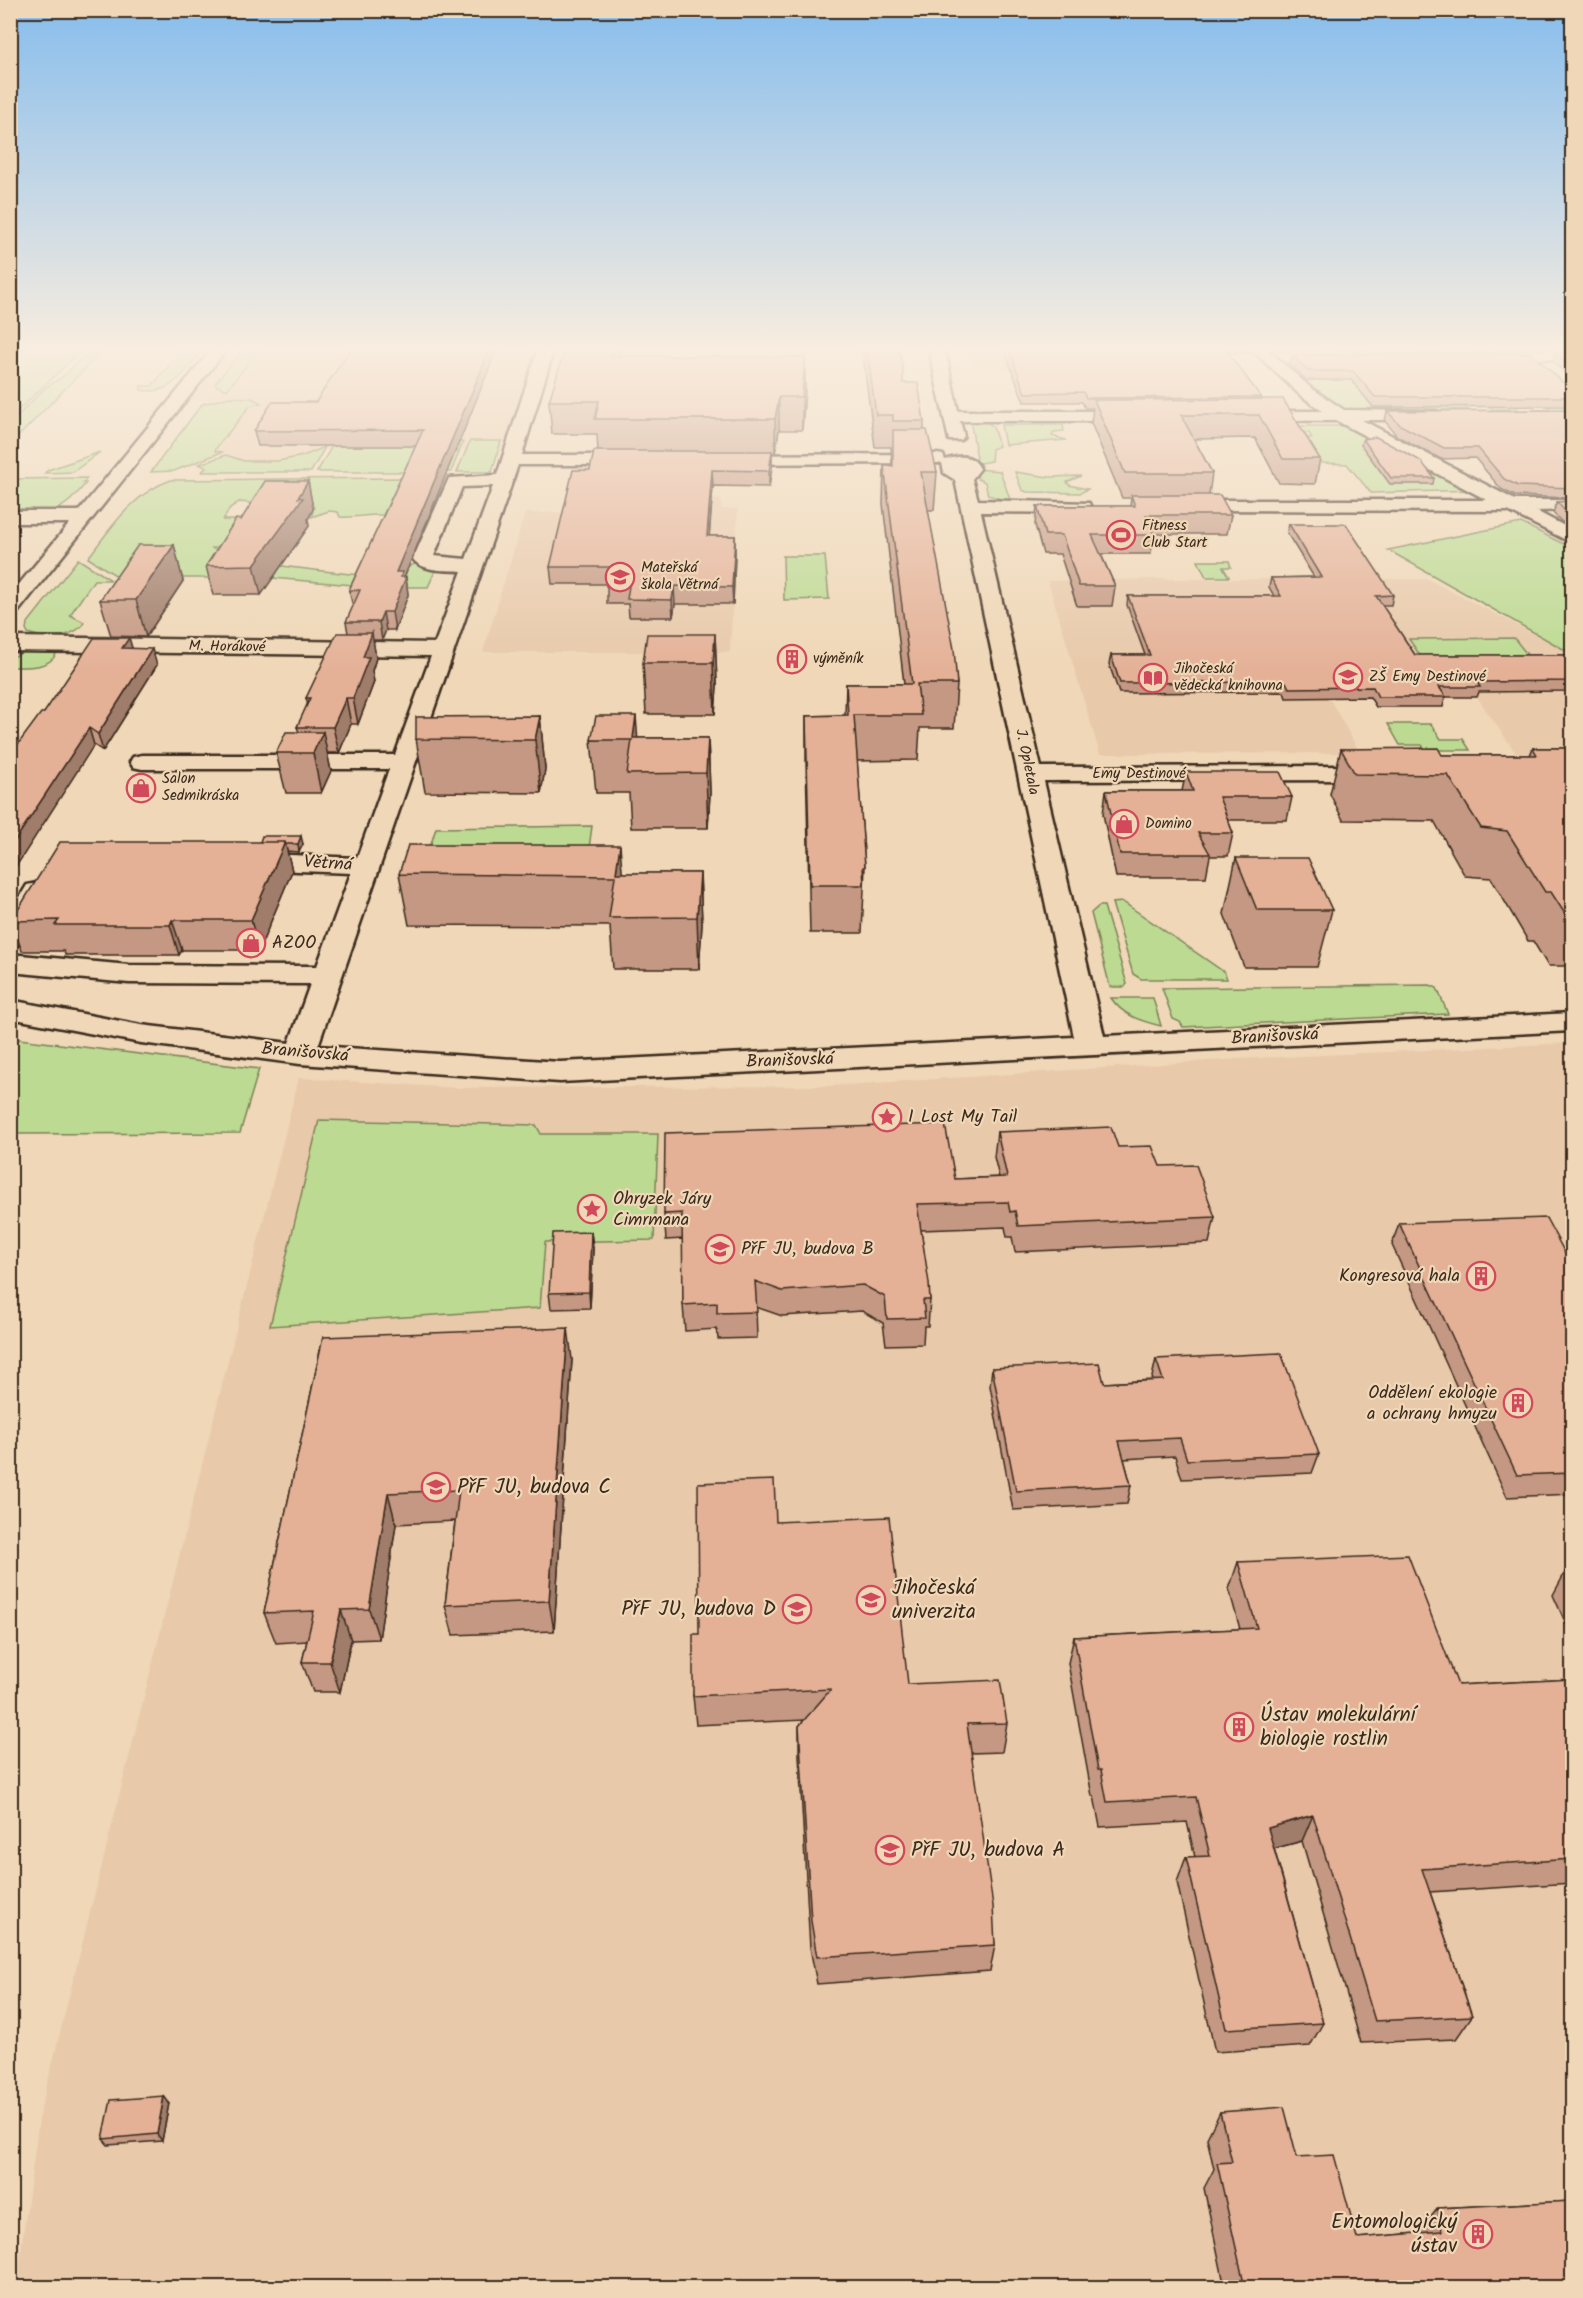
<svg xmlns="http://www.w3.org/2000/svg" width="1583" height="2298" viewBox="0 0 1583 2298" font-family="Kalam,sans-serif">
  <style>
    .built { fill: #e8c9aa }
    .green { fill: #bcda92; stroke: #7c8258; stroke-width: 1.5 }
    .lines { fill: none; stroke-linecap: round; stroke-linejoin: round }
    .minor-casing { stroke: #3b2a1e; stroke-width: 5 }
    .minor { fill: #efd7b7; fill-rule: evenodd }
    .wall { fill: #c49882; stroke: #3b2a1e; stroke-width: 1.5 }
    .shaded-wall { fill: #a07c6a; stroke: #3b2a1e; stroke-width: 1.5 }
    .building { fill: #e4b197; stroke: #3b2a1e; stroke-width: 1.5 }
    .labels { text-anchor: middle; dominant-baseline: central; stroke-width: 4.5; stroke-linejoin: round; paint-order: stroke }
    .far-poi-label { font-size: 15px; fill: #3b2a1e; stroke: #efd7b7; text-anchor: start }
    .far-street-label { font-size: 15px; fill: #3b2a1e; stroke: #efd7b7 }
    .street-label { font-size: 18px; fill: #3b2a1e; stroke: #efd7b7 }
    .poi-label { font-size: 18px; fill: #3b2a1e; stroke: #efd7b7; text-anchor: start }
    .near-poi-label { font-size: 21px; fill: #3b2a1e; stroke: #efd7b7; text-anchor: start }
  </style>
  <rect width="100%" height="100%" fill="#efd7b7"/>
  <filter id="ink" filterUnits="userSpaceOnUse"><feTurbulence type="fractalNoise" baseFrequency=".0167" numOctaves="2"/><feDisplacementMap in="SourceGraphic" scale="12" xChannelSelector="R" yChannelSelector="G"/><feConvolveMatrix kernelMatrix="1 2 1 2 8 2 1 2 1" color-interpolation-filters="sRGB"/></filter>
  <g filter="url(#ink)">
    <!-- built -->
    <path class="built" d="M231 349H541L508 450H317L304 458 275 463 243 462 224 458 217 451 251 400H190Z
      M968 349H1139L1150 370 974 371Z
      M620 499H721V509H738L730 652H483L525 513 583 512Z
      M1163 579H1427L1572 653V753H1516L1477 697H1437L1443 707H1376L1370 697 1329 698 1360 753 1100 754 1048 581Z
      M1572 1043V2287L16 2288 40 2113 299 1078 456 1088 831 1086 1240 1059Z"/>
    <!-- green -->
    <path class="green" d="M11 349H83L11 417Z
      M91 349H104L11 444V422L46 387 64 376Z
      M183 349H204C186 370 171 397 141 390V386H152Z
      M243 349H259L227 390 217 386 215 384Z
      M1351 349H1509L1513 353 1355 354Z
      M1522 360 1572 405V408L1551 409 1546 404H1537L1523 392H1531L1526 383 1506 384 1502 381H1494L1500 388 1495 389 1518 409H1492L1488 405 1463 404 1468 409 1344 411 1313 390 1298 376H1306L1310 380H1338L1331 372 1297 373 1284 363 1311 362 1297 363 1301 367H1331L1328 362Z
      M230 397 252 398 261 403 250 406 217 447 215 451 222 452 174 471 151 472 202 404Z
      M984 419 993 427 999 446 992 449 991 461 975 464 974 460 977 458 971 425 972 422Z
      M1001 425H1063L1064 431 1054 432 1052 436 1066 440 1005 445Z
      M1294 426H1352L1475 490 1371 493 1347 464 1322 463 1304 438H1312L1309 433H1300Z
      M470 441H501L492 472H457Z
      M459 442H463L451 472H317L332 446H457Z
      M325 447 311 472H202L206 467 199 464 226 455 244 461H278L303 456Z
      M100 452 73 472 45 473 48 470Z
      M976 469 1000 471 1011 502 988 495 985 482 978 479Z
      M1015 472 1049 477 1081 476 1067 482 1069 485 1088 489 1080 493 1027 492 1022 490Z
      M87 478 83 483H86C60 516 50 513 11 514L10 479Z
      M401 478 383 515C368 514 356 518 340 517L338 512 329 511 311 517 314 508 239 502 230 508 223 520H258L239 548H212C230 564 329 571 359 575L366 586 272 578H120L88 558C111 528 133 493 171 480Z
      M1521 523 1572 548V654L1388 550Z
      M783 556H825L829 599 784 600Z
      M78 559 111 580H94L70 615 84 622 82 626C68 639 45 639 28 633L26 629 27 624Z
      M1198 561H1229L1231 567H1223L1229 577H1206Z
      M416 563 437 567 428 587H373Z
      M1514 638 1533 662 1425 663 1409 639Z
      M25 651H54L56 654C49 669 25 667 11 667L13 657Z
      M1388 724H1431L1441 739H1463L1470 750H1425L1422 745H1400Z
      M592 826 585 878 420 879 436 828Z
      M1123 902 1224 972 1227 979H1141L1133 974 1112 903Z
      M1099 906H1104L1127 984 1124 987H1110L1091 913Z
      M1430 985 1437 988 1448 1014 1183 1027 1180 1022 1173 1019 1162 988Z
      M1111 998H1153L1161 1026C1141 1021 1123 1016 1111 998Z
      M11 1038 259 1069 240 1133 11 1134Z
      M319 1120 536 1125 541 1134H658L654 1240 545 1242 540 1308 270 1326Z"/>
    <g class="lines">
      <!-- minor casing -->
      <g class="minor-casing">
        <path id="minor" d="M212 349H227L17 613 10 615V595L70 523H10V511H79Z
          M538 349H554L522 455H637L646 460 637 465H518L318 1046 560 1062 1074 1037 955 480 944 473 942 463 722 464 719 460 728 455 937 454 943 455 945 460C959 455 974 454 980 469L972 479 978 500 1089 503 1091 507 1089 511 1082 513 981 512 1041 767 1379 766 1388 768 1391 773 1388 778 1379 780 1044 781 1104 1036 1572 1013V1031L560 1082 300 1064 141 1043 10 1018V1000L141 1025 289 1043 310 984 129 983 10 972V954L129 965 317 966 351 873 246 869 237 867 233 861 237 855 246 853 357 858 389 769H142L133 767 130 762 133 757 142 755H395L431 656 10 651V637L435 643 462 571C448 570 422 572 413 559L449 478 497 475ZM493 486 466 559 434 556 462 487Z
          M929 349H945L958 411H1136L1144 416 1136 421H960L964 436 961 440H949Z
          M1251 349H1267L1311 388 1344 410 1436 411 1438 415 1430 420H1362L1515 500H1572V510L1536 511 1572 530V543L1508 511 1175 510 1173 506 1175 502 1182 500H1487L1337 421 1241 420 1239 416 1247 411H1322L1299 394Z
          M1489 351 1572 350V359H1484L1481 356 1484 353Z
          M37 883 47 885 51 891 20 944 10 946V913L27 885Z"/>
      </g>
      <!-- minor -->
      <use href="#minor" class="minor"/>
    </g>
    <!-- wall -->
    <path class="wall" d="M497 349 404 577H406L408 595 395 630H386L382 640H373L376 658 372 671 374 682 358 724H351L339 753H327L331 771 321 793H286L276 753 299 732 297 727 308 705 306 698 348 633 346 622 353 607 349 590 416 446H258L254 431 316 402Z
      M622 349 620 356 805 357V389L802 430H779L775 453H772V467L769 487 713 486 709 536H735V554L733 604H675L673 617H629L628 604H607V584H552L550 567 598 451 597 434H552L549 401Z
      M862 349H899L903 383 924 421V430L937 472 934 510H928L957 684 954 728H920L918 760 857 761 865 867 862 933H810L806 761V716L845 715 846 684H904L883 504 884 466H892L891 447H875Z
      M1004 349H1252V353H1228L1261 397V399L1320 459 1315 484 1279 483 1255 438 1194 439 1212 473 1209 495 1231 515 1227 534H1154L1151 554H1101L1115 586 1112 606H1077L1060 554H1043L1035 525 1037 506H1130L1131 498H1122L1091 423 1093 408H1085L1082 402H1024Z
      M1271 349H1490L1273 351Z
      M1572 349V380L1553 362 1555 353 1572 351Z
      M1292 355 1567 386 1572 388V406L1373 407 1351 380H1306L1290 364Z
      M1572 410V498L1515 496 1501 489 1475 458 1441 459 1397 436 1385 421 1387 411Z
      M1363 439 1434 478 1433 484H1390L1361 445Z
      M308 481 313 509 308 519 309 526 261 595H213L206 566 241 520Z
      M1572 501V525L1570 522H1562L1553 513 1557 502Z
      M1289 524 1393 595 1391 605H1382L1415 655H1572V691L1479 692 1477 697H1445L1443 707H1376L1370 697 1286 698 1284 692 1119 693 1109 664 1111 655H1145L1127 605 1128 596H1274L1269 587 1271 578 1314 577 1287 533Z
      M174 545 183 581 146 637 111 636 100 600Z
      M715 634 717 685 715 714H646L643 663Z
      M129 638 132 648 157 665 103 751 44 713Z
      M540 716 545 769 541 793 425 792 416 739Z
      M638 738H708L710 792 708 828H631L629 793H596L591 740Z
      M1533 748H1572V966H1548L1533 941H1528L1491 878 1465 876 1434 821 1343 820 1330 794 1341 749 1442 755H1530Z
      M1186 772 1292 797 1287 820H1228L1233 833 1228 856H1210L1206 877H1116L1103 814 1106 791H1182Z
      M260 842 303 844 299 852 287 851 292 871 259 950H182L179 955H65L64 951H22L11 921Z
      M1236 858 1332 910 1317 967H1244L1224 914Z
      M700 873 702 924 699 969H613L610 926 409 925 399 874Z
      M997 1132 1118 1147 1160 1166 1215 1217 1209 1243 1015 1252 1012 1237H1007L1005 1227 921 1230 930 1300 928 1326H924L923 1344 886 1345 883 1323 862 1311 782 1316 756 1307 757 1338 718 1339 717 1329 685 1331 683 1305V1239L666 1240 664 1214 955 1179 999 1177 994 1157Z
      M1399 1223 1572 1266V1494L1507 1497 1392 1245Z
      M591 1232 593 1248 590 1308 551 1309 549 1293Z
      M323 1337 572 1359 554 1631 453 1635 445 1605 455 1521 396 1524 379 1639 351 1640 340 1692H313L302 1662 307 1641 276 1643 264 1613Z
      M1156 1359 1319 1454 1312 1473 1182 1479 1175 1456 1124 1459 1131 1485 1127 1504 1013 1510 990 1386 992 1368 1104 1383 1153 1380 1152 1377Z
      M776 1522 908 1684 1007 1723 1002 1752 971 1753 995 1945 990 1971 817 1984 810 1948 799 1756V1726L805 1720 696 1725 693 1696 699 1634Z
      M1238 1562 1458 1685 1572 1679V1883L1430 1892 1472 2016 1456 2039 1361 2043 1302 1841 1274 1848 1323 2023 1310 2046 1215 2052 1177 1882 1186 1857H1195L1187 1822 1100 1827 1094 1796H1092L1068 1663 1074 1637 1240 1629 1229 1589Z
      M1568 1567H1572V1637L1553 1595Z
      M169 2103 162 2141 108 2145 103 2139Z
      M1220 2112 1297 2157 1357 2238 1418 2233 1438 2208 1572 2201V2288H1225L1204 2188 1214 2169 1207 2138Z"/>
    <!-- shaded-wall -->
    <path class="shaded-wall" d="M490 349H497L403 580 406 577 408 595 395 630 392 612 396 572Z
      M612 349H622L612 388 610 356Z
      M805 357V389L802 430V397Z
      M779 397V430L775 453V419Z
      M772 451V467L769 487V471Z
      M712 470 713 486 708 553 707 536Z
      M308 481 313 509 308 519 309 526 261 595 254 565 298 498Z
      M735 536V554L733 604 732 587Z
      M174 545 183 581 146 637 136 600Z
      M674 586 675 604 673 617 672 600Z
      M383 612 386 630 382 640 379 622Z
      M372 633 376 658 372 671 374 682 358 724 353 698 363 657Z
      M715 634 717 685 715 714 713 663Z
      M129 638 134 655 122 648Z
      M152 649 157 665 103 751 98 734Z
      M346 698 351 724 339 753 333 727Z
      M540 716 545 769 541 793 535 740Z
      M636 716 640 769 633 738Z
      M89 728 94 745 10 876V848Z
      M323 732 331 771 321 793 313 753Z
      M708 738 710 792 708 828 706 773Z
      M301 836 303 844 299 852 298 844Z
      M285 842 292 871 259 950 251 920Z
      M620 845 624 895 616 873Z
      M700 873 702 924 699 969 697 917Z
      M172 920 182 950 179 955 170 925Z
      M591 1232 593 1248 590 1308 589 1292Z
      M568 1328 572 1359 554 1631 549 1601Z
      M388 1493 396 1524 379 1639 369 1609Z
      M341 1610 351 1640 340 1692 330 1662Z
      M1313 1815 1302 1841 1258 1853 1268 1828Z
      M164 2096 169 2103 162 2141 157 2134Z"/>
    <!-- building -->
    <path class="building" d="M352 349H490L396 572H402L401 577H406L392 612H383L379 622H346L360 590H349L423 430 254 431 272 402H316L348 352Z
      M565 349H612L610 356 805 357 802 397H779L775 419H595L599 401H549Z
      M867 349H899L903 370V383H918L924 421H893V415H876Z
      M1009 349H1225L1261 397 1086 398 1083 392 1025 393Z
      M1572 351V368L1555 353Z
      M1531 353 1567 386 1572 388V397H1375L1353 371H1308L1292 355Z
      M1283 399 1320 459H1283L1259 415H1181L1212 473H1125L1094 400Z
      M1572 410V488L1518 486 1504 479 1478 448H1444L1400 425 1387 411Z
      M893 430H927L937 472H921L954 649 957 684H917L921 715H854L865 867H863L864 885H810L806 716 848 715 846 684H912L884 466H893Z
      M1376 437 1421 461 1434 478H1391L1363 439Z
      M594 451H772L769 471 712 470 707 536H735L732 587 674 586 672 600 627 599 629 586H606L610 567H550L573 470H590Z
      M265 481H308L298 498H303L254 565 206 566 236 519 241 520Z
      M1131 495H1220L1231 515H1146L1154 535H1092L1115 586H1079L1062 535H1045L1037 506H1135Z
      M1572 501V511H1565L1557 502Z
      M1289 524H1346L1393 595 1376 596 1415 655H1572V681L1477 682 1480 687H1439L1446 697H1378L1373 687 1289 688 1286 682 1120 683 1111 655H1150L1128 596H1281L1271 578 1321 577Z
      M138 545H174L136 600H100Z
      M337 633H372L363 657H369L353 698H346L333 727H297L310 698H306Z
      M647 634H715L713 663H643Z
      M94 638H129L122 648 152 649 98 734 89 728 10 848V755L41 713H44Z
      M540 716 535 740 416 739V717Z
      M596 716H636L633 738H708L706 773 627 774 632 740H591Z
      M286 732H323L313 753H276Z
      M1438 748 1442 755H1537L1533 748H1572V773H1567L1572 781V917H1567L1551 892H1545L1507 831 1481 828 1448 775 1355 774 1341 749Z
      M1186 772H1280L1292 797H1219L1233 833H1198L1210 854H1120L1106 791H1193Z
      M262 836H301L298 844H285V842H260Z
      M60 842H285L251 920H172L170 925H55L59 920 11 921Z
      M408 845H620L616 873H700L697 917 609 918 615 876 399 874Z
      M1236 858H1308L1332 910H1257Z
      M945 1124 955 1179 1007 1177 997 1132 1111 1127 1118 1147 1152 1146 1160 1166 1196 1165 1215 1217 1018 1226 1015 1211 1010 1212 1008 1202 917 1204 929 1283 930 1300H923L925 1318 887 1319 885 1297 863 1285 782 1291 755 1281 757 1312 717 1313V1303L683 1305 682 1213 664 1214 665 1133Z
      M1546 1218 1572 1266V1473L1517 1475 1399 1223Z
      M591 1232 589 1292 549 1293 553 1233Z
      M568 1328 549 1601 445 1605 459 1490 388 1493 369 1609 341 1610 330 1662H302L314 1611 264 1613 323 1337Z
      M1281 1353 1319 1454 1187 1460 1180 1438 1119 1441 1131 1485 1016 1491 992 1368 1099 1363 1104 1383 1163 1380 1156 1359Z
      M774 1480 776 1522 889 1517 908 1684 1000 1680 1007 1723 967 1724 993 1906 995 1945 817 1957 811 1921 799 1726 831 1689 693 1696V1634H699L698 1483Z
      M1408 1555 1458 1685 1572 1679V1859L1422 1869 1472 2016 1375 2021 1313 1815 1268 1828 1323 2023 1226 2029 1186 1857 1210 1856 1196 1797 1107 1802 1101 1770H1098L1074 1637 1257 1628 1238 1562Z
      M1568 1567H1572V1577Z
      M164 2096 157 2134 103 2139 111 2100Z
      M1284 2107 1297 2157 1334 2155 1357 2238 1442 2231 1438 2208 1572 2201V2232H1566L1572 2251V2288H1245L1217 2163 1232 2162 1220 2112Z"/>
  </g>
  <!-- sky -->
  <linearGradient id="sky" x2="0" y2="1"><stop stop-color="#87bded"/><stop offset="0.52" stop-color="#f8eddf"/><stop offset="1" stop-color="#f8eddf" stop-opacity="0"/></linearGradient>
  <rect width="1583" height="671" fill="url(#sky)"/>
  <!-- icons -->
  <defs>
    <g id="stadium-ring" transform="scale(1.5)"><circle r="9.5" fill="#efd7b7" stroke="#d1495b" stroke-width="1.5"/><path d="M0-5a6.5 5 0 1 0 0 10a6.5 5 0 1 0 0-10ZM-3.5-1.8h7v3.6h-7Z" fill="#d1495b"/></g>
    <g id="school-ring" transform="scale(1.5)"><circle r="9.5" fill="#efd7b7" stroke="#d1495b" stroke-width="1.5"/><path d="M0-5L7-2L0 1L-7-2ZM-4 1L0 2.5L4 1V4Q0 6-4 4Z" fill="#d1495b"/></g>
    <g id="building-ring" transform="scale(1.5)"><circle r="9.5" fill="#efd7b7" stroke="#d1495b" stroke-width="1.5"/><path d="M-4-6H4V6H1V3H-1V6H-4ZM-2.5-4.3h1.7v1.8h-1.7ZM.8-4.3h1.7v1.8H.8ZM-2.5-1h1.7V.8h-1.7ZM.8-1h1.7V.8H.8Z" fill="#d1495b"/></g>
    <g id="library-ring" transform="scale(1.5)"><circle r="9.5" fill="#efd7b7" stroke="#d1495b" stroke-width="1.5"/><path d="M-6-4Q-3-5.5-.7-3.5V5Q-3 3-6 4ZM6-4Q3-5.5 .7-3.5V5Q3 3 6 4Z" fill="#d1495b"/></g>
    <g id="shop-ring" transform="scale(1.5)"><circle r="9.5" fill="#efd7b7" stroke="#d1495b" stroke-width="1.5"/><path d="M-5-2.5h2.3a2.7 3.5 0 0 1 5.4 0H5L5.5 6h-11ZM-1.5-2.5h3a1.5 2.3 0 0 0-3 0Z" fill="#d1495b"/></g>
    <g id="sight-ring" transform="scale(1.5)"><circle r="9.5" fill="#efd7b7" stroke="#d1495b" stroke-width="1.5"/><path d="M0-6L1.8-2.2L6-1.7L2.9 1.2L3.7 5.4L0 3.3L-3.7 5.4L-2.9 1.2L-6-1.7L-1.8-2.2Z" fill="#d1495b"/></g>
    <g id="university-ring" transform="scale(1.5)"><circle r="9.5" fill="#efd7b7" stroke="#d1495b" stroke-width="1.5"/><path d="M0-5L7-2L0 1L-7-2ZM-4 1L0 2.5L4 1V4Q0 6-4 4Z" fill="#d1495b"/></g>
  </defs>
  <g fill-rule="evenodd">
    <use href="#stadium-ring" x="1121" y="535"/>
    <use href="#school-ring" x="620" y="577"/>
    <use href="#building-ring" x="792" y="659"/>
    <use href="#school-ring" x="1348" y="677"/>
    <use href="#library-ring" x="1153" y="678"/>
    <use href="#shop-ring" x="141" y="788"/>
    <use href="#shop-ring" x="1124" y="824"/>
    <use href="#shop-ring" x="251" y="943"/>
    <use href="#sight-ring" x="887" y="1117"/>
    <use href="#sight-ring" x="592" y="1209"/>
    <use href="#university-ring" x="720" y="1249"/>
    <use href="#building-ring" x="1481" y="1276"/>
    <use href="#building-ring" x="1518" y="1403"/>
    <use href="#university-ring" x="436" y="1487"/>
    <use href="#university-ring" x="871" y="1600"/>
    <use href="#university-ring" x="797" y="1609"/>
    <use href="#building-ring" x="1239" y="1727"/>
    <use href="#university-ring" x="890" y="1850"/>
    <use href="#building-ring" x="1478" y="2234"/>
  </g>
  <g class="labels">
    <!-- far-poi labels -->
    <g class="far-poi-label">
      <text x="1142" y="526">Fitness<tspan x="1142" dy="17">Club Start</tspan></text>
      <text x="641" y="568">Mateřská<tspan x="641" dy="17">škola Větrná</tspan></text>
      <text x="813" y="659">výměník</text>
      <text x="1174" y="669">Jihočeská<tspan x="1174" dy="17">vědecká knihovna</tspan></text>
      <text x="1369" y="677">ZŠ Emy Destinové</text>
      <text x="162" y="779">Salon<tspan x="162" dy="17">Sedmikráska</tspan></text>
      <text x="1145" y="824">Domino</text>
    </g>
    <!-- far-street labels -->
    <g class="far-street-label">
      <text transform="translate(227 647) rotate(1)">M. Horákové</text>
      <text transform="translate(1027 762) rotate(78)">J. Opletala</text>
      <text x="1139" y="774">Emy Destinové</text>
    </g>
    <!-- street labels -->
    <g class="street-label">
      <text transform="translate(328 864) rotate(4)">Větrná</text>
      <text transform="translate(1275 1037) rotate(-3)">Branišovská</text>
      <text transform="translate(305 1053) rotate(5)">Branišovská</text>
      <text transform="translate(790 1061) rotate(-2)">Branišovská</text>
    </g>
    <!-- poi labels -->
    <g class="poi-label">
      <text x="272" y="943">AZOO</text>
      <text x="908" y="1117">I Lost My Tail</text>
      <text x="613" y="1199">Ohryzek Járy<tspan x="613" dy="21">Cimrmana</tspan></text>
      <text x="741" y="1249">PřF JU, budova B</text>
      <text x="1460" y="1276" text-anchor="end">Kongresová hala</text>
      <text x="1497" y="1393" text-anchor="end">Oddělení ekologie<tspan x="1497" dy="21">a ochrany hmyzu</tspan></text>
    </g>
    <!-- near-poi labels -->
    <g class="near-poi-label">
      <text x="457" y="1487">PřF JU, budova C</text>
      <text x="892" y="1588">Jihočeská<tspan x="892" dy="24">univerzita</tspan></text>
      <text x="776" y="1609" text-anchor="end">PřF JU, budova D</text>
      <text x="1260" y="1715">Ústav molekulární<tspan x="1260" dy="24">biologie rostlin</tspan></text>
      <text x="911" y="1850">PřF JU, budova A</text>
      <text x="1457" y="2222" text-anchor="end">Entomologický<tspan x="1457" dy="24">ústav</tspan></text>
    </g>
  </g>
  <!-- margin -->
  <rect width="1583" height="2298" fill="none" stroke="#efd7b7" stroke-width="36"/>
  <rect x="18" y="18" width="1547" height="2262" fill="none" stroke="#3b2a1e" stroke-width="2" filter="url(#ink)"/>
</svg>
